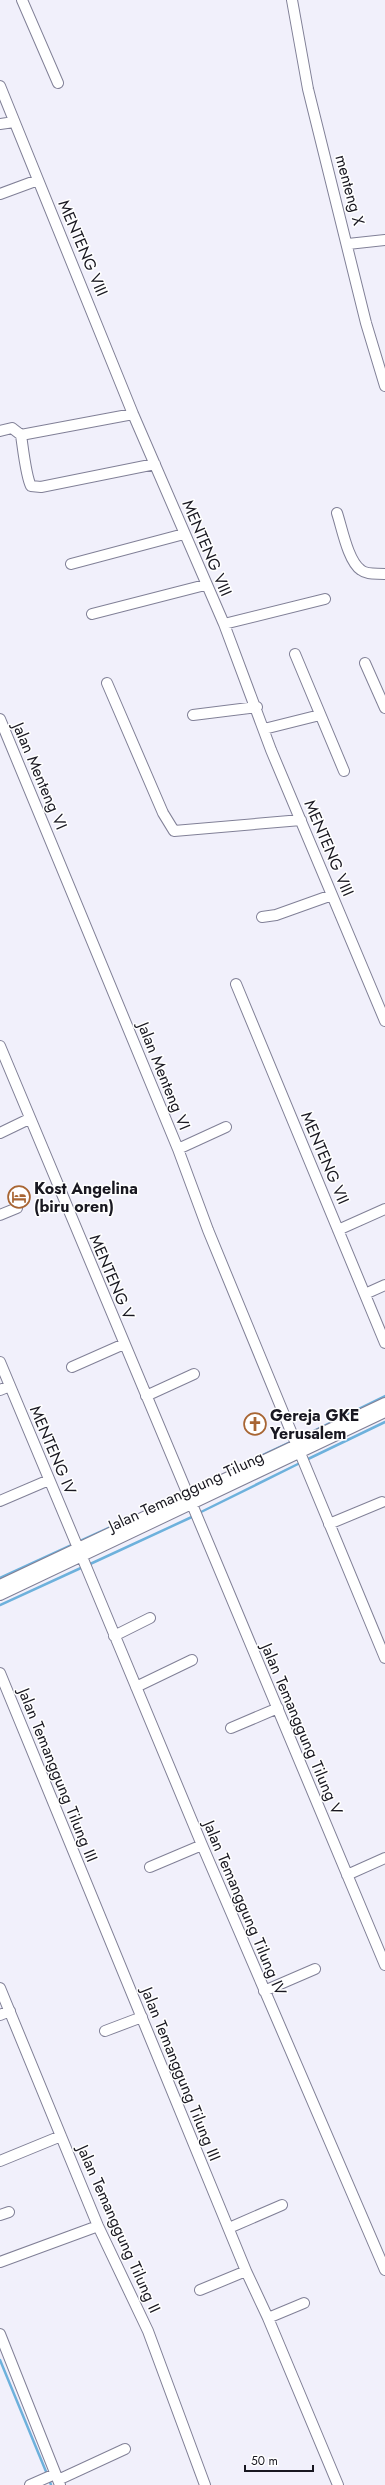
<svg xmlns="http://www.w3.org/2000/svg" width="385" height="2485" viewBox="0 0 385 2485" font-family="Jost,sans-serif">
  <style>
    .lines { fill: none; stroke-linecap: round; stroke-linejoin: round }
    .stream { stroke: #6db1dc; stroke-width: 2.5 }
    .minor-casing { stroke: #818097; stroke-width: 12 }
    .minor { stroke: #fff; stroke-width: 10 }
    .labels { text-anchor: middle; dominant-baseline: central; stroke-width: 3; stroke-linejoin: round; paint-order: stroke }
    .street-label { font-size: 16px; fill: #191821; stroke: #fff }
    .poi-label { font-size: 16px; font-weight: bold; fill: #191821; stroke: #fff; text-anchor: start }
  </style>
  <rect width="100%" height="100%" fill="#f1f0fb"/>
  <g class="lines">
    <!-- stream -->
    <path class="stream" d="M297 1439 385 1396
      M252 1460 293 1441
      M306 1460 385 1422
      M199 1513 302 1462
      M78 1542 137 1515
      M88 1565 194 1516
      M0 1578 74 1544
      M0 1605 83 1567
      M0 2360 47 2474
      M49 2479 51 2485"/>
    <!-- minor casing -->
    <g class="minor-casing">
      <path id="minor" d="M22 0 58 83
        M292 0 308 89 366 323 385 386
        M0 86 133 414 224 624 271 750 385 1021
        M0 124 14 122
        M0 194 38 180
        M348 244 385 240
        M0 431 12 428 21 435 133 414
        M21 435C23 448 26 477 31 486L41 487 155 464
        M337 513C342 528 348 561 361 570 367 575 377 573 385 574
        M71 564 184 534
        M92 614 205 585
        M224 624 325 599
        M295 654 344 771
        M365 663 385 708
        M107 683 163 813 174 831 301 820
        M193 715 257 707
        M0 719 178 1149 208 1230 297 1446
        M264 729 320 715
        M262 917 276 915 332 895
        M236 984 385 1343
        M0 1046 385 1965
        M0 1133 29 1119
        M178 1149 226 1127
        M0 1215 17 1208
        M338 1230 385 1209
        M365 1294 385 1285
        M0 1362 78 1548
        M72 1367 124 1344
        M0 1390 10 1386
        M146 1396 194 1374
        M300 1453 385 1658
        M0 1501 49 1480
        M329 1524 382 1502
        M82 1557 202 1845 385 2270
        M0 1585 385 1403
        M0 1595 385 1412
        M114 1636 150 1618
        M0 1673 246 2271 268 2318 338 2485
        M136 1687 192 1660
        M231 1728 278 1708
        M150 1867 202 1845
        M347 1875 385 1858
        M0 1988 98 2226 148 2331 205 2485
        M264 1991 315 1969
        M0 2015 10 2011
        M105 2031 142 2017
        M0 2161 61 2136
        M0 2215 9 2212
        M229 2228 282 2205
        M0 2262 98 2226
        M200 2290 246 2271
        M268 2318 304 2303
        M0 2334 60 2485
        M58 2480 125 2449
        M30 2485 55 2474"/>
    </g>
    <!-- minor -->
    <use href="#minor" class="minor"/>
  </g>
  <!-- icons -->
  <defs>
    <g id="hotel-ring" transform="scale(1.15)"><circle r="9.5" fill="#fff" stroke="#a86533" stroke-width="1.5"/><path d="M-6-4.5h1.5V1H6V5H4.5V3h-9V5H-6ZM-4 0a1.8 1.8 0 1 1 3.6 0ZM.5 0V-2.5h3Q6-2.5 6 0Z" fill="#a86533"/></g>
    <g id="church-ring" transform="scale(1.15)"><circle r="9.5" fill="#fff" stroke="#a86533" stroke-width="1.5"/><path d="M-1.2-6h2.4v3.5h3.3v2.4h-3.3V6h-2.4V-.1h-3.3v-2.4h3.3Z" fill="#a86533"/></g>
  </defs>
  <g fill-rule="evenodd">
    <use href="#hotel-ring" x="19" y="1197"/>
    <use href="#church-ring" x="255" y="1424"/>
  </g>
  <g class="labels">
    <!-- street labels -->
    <g class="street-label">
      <text transform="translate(350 190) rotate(75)">menteng X</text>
      <text transform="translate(83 248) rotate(67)">MENTENG VIII</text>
      <text transform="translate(207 548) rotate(67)">MENTENG VIII</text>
      <text transform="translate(40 776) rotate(67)">Jalan Menteng VI</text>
      <text transform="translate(329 848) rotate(67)">MENTENG VIII</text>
      <text transform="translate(164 1076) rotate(68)">Jalan Menteng VI</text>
      <text transform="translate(325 1158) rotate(67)">MENTENG VII</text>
      <text transform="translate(112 1277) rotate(67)">MENTENG V</text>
      <text transform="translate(53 1450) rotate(67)">MENTENG IV</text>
      <text transform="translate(186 1491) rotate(-25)">Jalan Temanggung Tilung</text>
      <text transform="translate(302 1729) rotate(67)">Jalan Temanggung Tilung V</text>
      <text transform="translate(58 1775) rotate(68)">Jalan Temanggung Tilung III</text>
      <text transform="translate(245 1908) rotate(67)">Jalan Temanggung Tilung IV</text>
      <text transform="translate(181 2074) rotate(68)">Jalan Temanggung Tilung III</text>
      <text transform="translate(119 2229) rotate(66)">Jalan Temanggung Tilung II</text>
    </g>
    <!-- poi labels -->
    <g class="poi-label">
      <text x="34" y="1188">Kost Angelina<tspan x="34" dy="18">(biru oren)</tspan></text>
      <text x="270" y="1415">Gereja GKE<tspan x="270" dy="18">Yerusalem</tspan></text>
    </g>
  </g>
  <!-- scale -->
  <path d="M245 2465v6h68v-6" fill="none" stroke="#191821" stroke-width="2"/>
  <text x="251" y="2465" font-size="12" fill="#191821" stroke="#ffffff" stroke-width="3" paint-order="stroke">50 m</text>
</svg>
